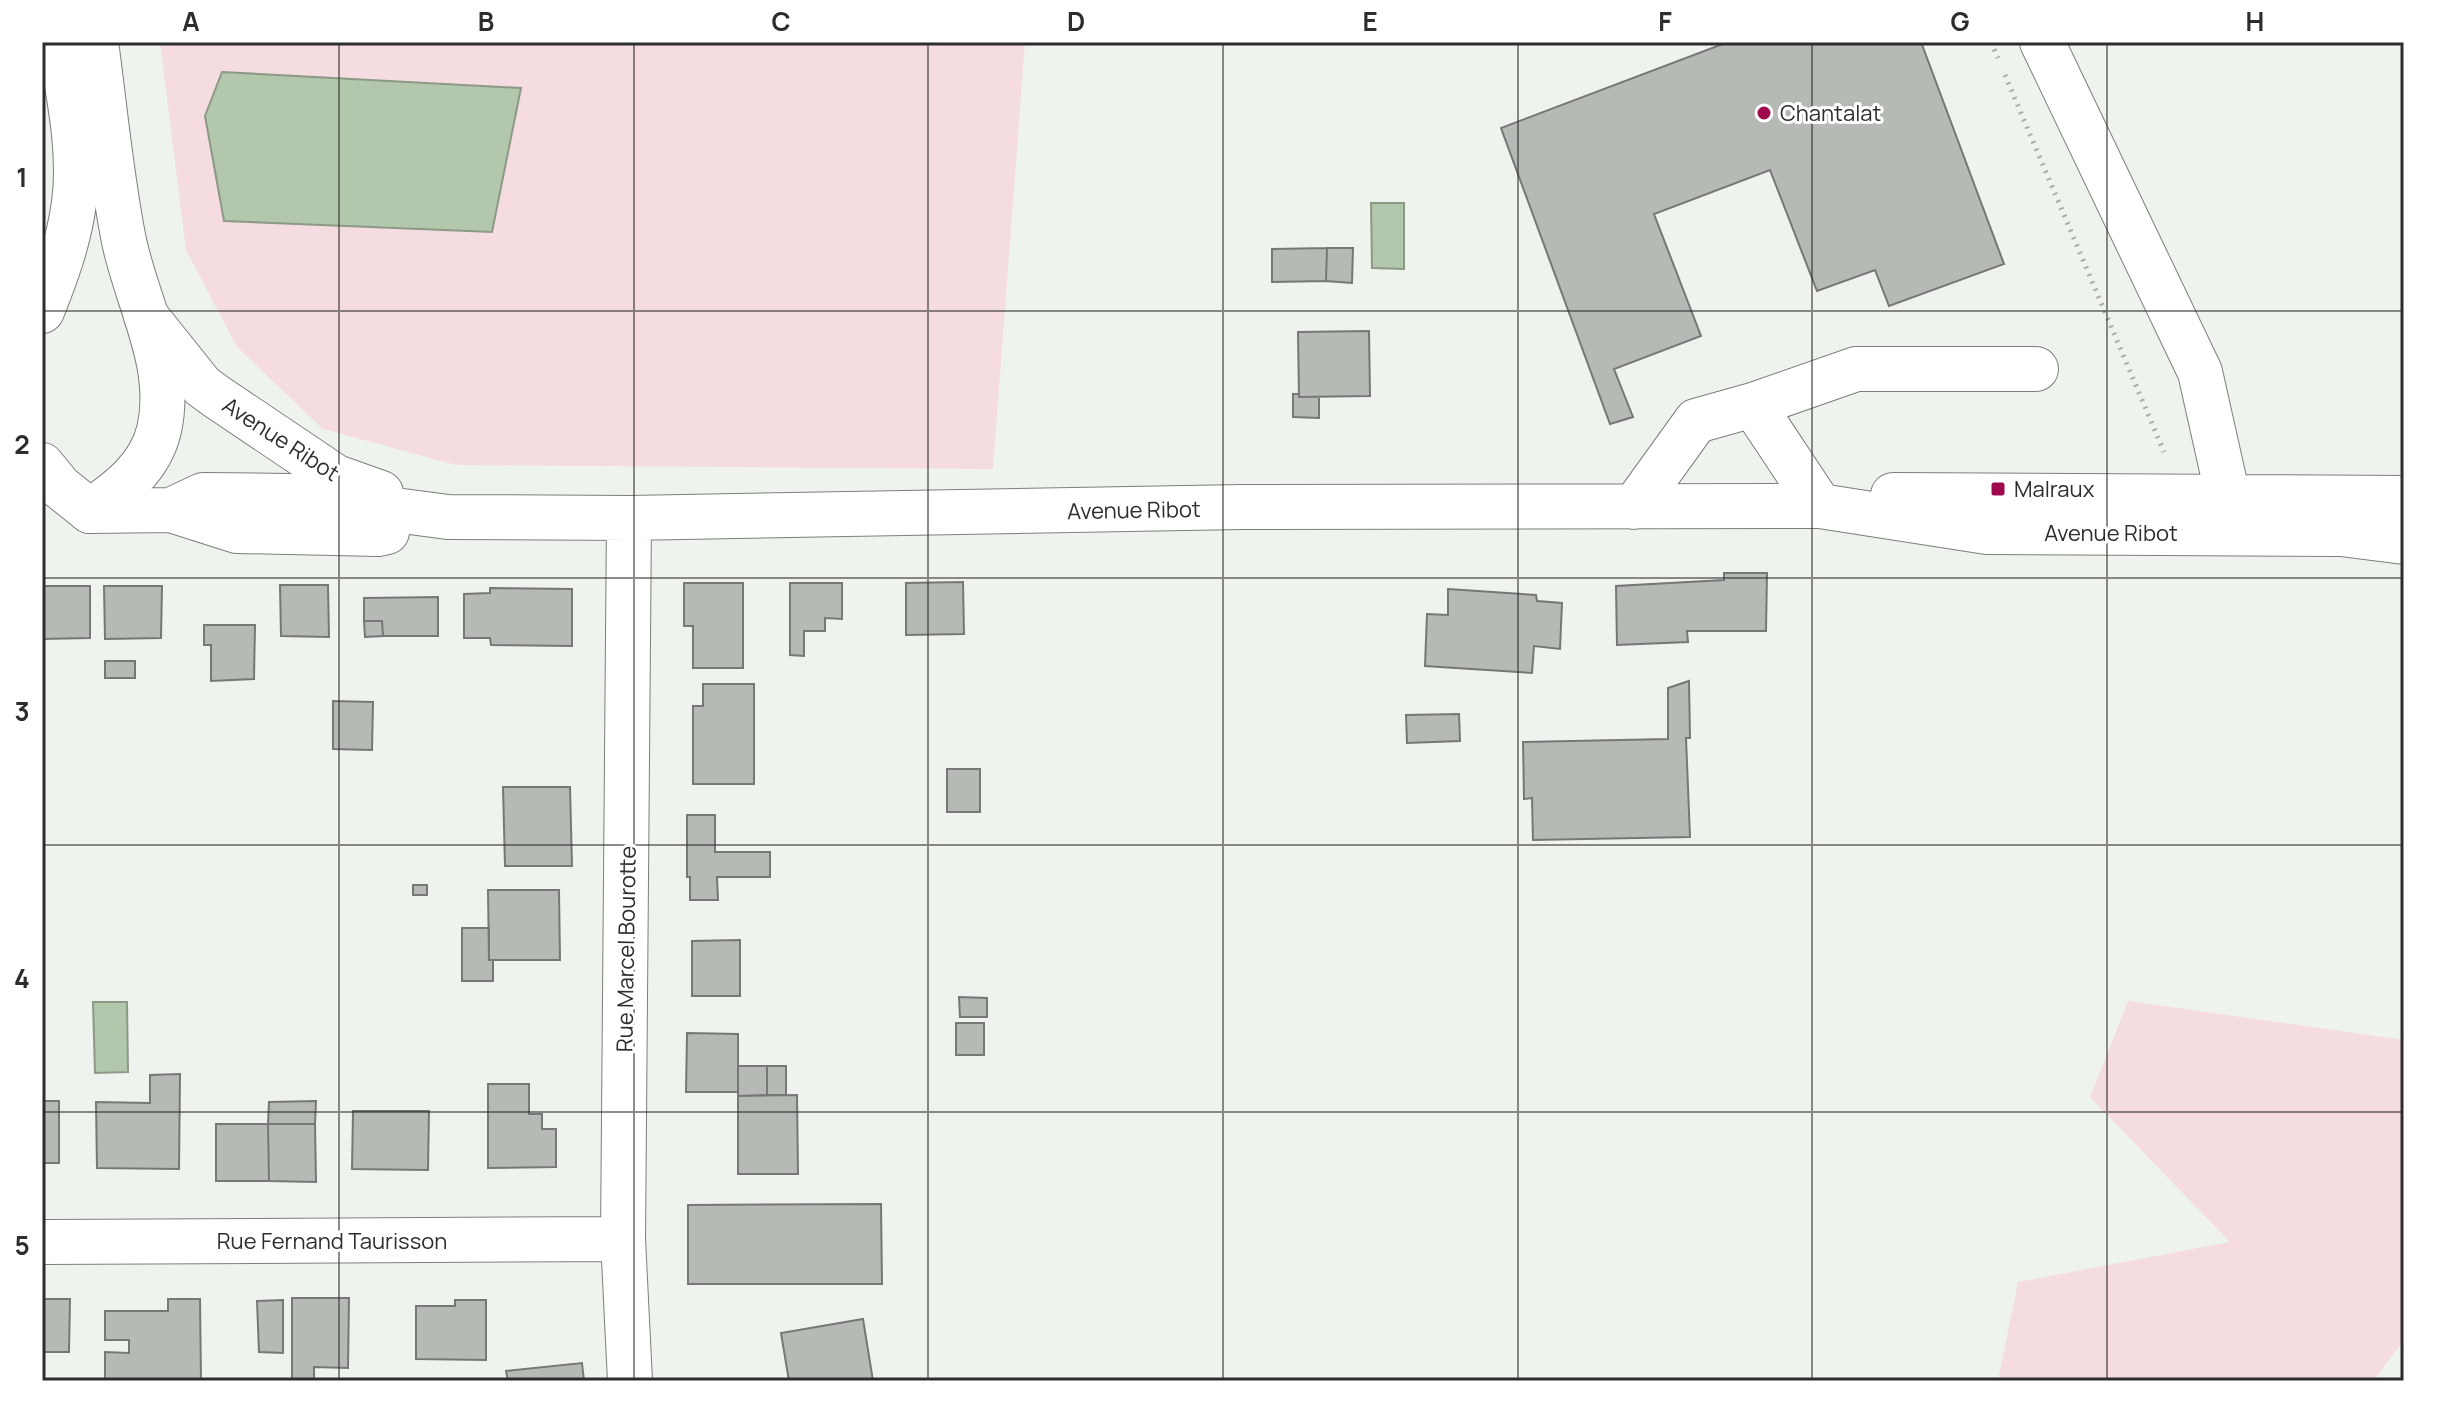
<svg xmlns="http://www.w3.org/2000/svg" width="2446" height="1423" viewBox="0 0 2446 1423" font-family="Manrope,sans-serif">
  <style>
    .green { fill: #f4dce1 }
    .water { fill: #b3c7ac; stroke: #8b9986; stroke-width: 2 }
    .building { fill: #b6bab5; stroke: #757874; stroke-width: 2 }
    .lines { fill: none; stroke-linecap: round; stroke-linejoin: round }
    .minor-casing { stroke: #7c7f7b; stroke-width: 46 }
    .major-casing { stroke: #7c7f7b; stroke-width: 46 }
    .path { stroke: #abadaa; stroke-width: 5; stroke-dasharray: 2 6; stroke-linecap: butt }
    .minor { stroke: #fff; stroke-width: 44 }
    .major { stroke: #fff; stroke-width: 44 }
    .grid { fill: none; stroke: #2d2e2c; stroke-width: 2; stroke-opacity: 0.55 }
    .poi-dot { fill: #a0084d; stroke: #fff; stroke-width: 3 }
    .labels { text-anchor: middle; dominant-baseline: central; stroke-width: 6; stroke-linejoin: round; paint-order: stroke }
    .poi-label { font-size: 22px; fill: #2d2e2c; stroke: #fff; text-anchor: start }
    .street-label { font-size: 22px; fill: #2d2e2c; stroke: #fff }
    .neatline { fill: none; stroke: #2d2e2c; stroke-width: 3 }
    .grid-label { font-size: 26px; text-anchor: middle; font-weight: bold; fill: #2d2e2c }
  </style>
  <rect width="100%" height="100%" fill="#eff3ee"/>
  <!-- green -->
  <path class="green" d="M160 42H1025L993 469 456 465 323 429 237 347 186 250Z
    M2128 1001 2404 1040V1340L2373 1381H1998L2018 1282 2230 1242 2090 1097Z"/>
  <!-- water -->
  <path class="water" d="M222 72 521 88 492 232 224 221 205 116Z
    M1371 203H1404V269L1372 268Z
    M93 1002H127L128 1072 95 1073Z"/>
  <!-- building -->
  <path class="building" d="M1728 42H1921L2004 264 1889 306 1875 270 1817 291 1770 170 1654 214 1701 336 1614 369 1633 417 1610 424 1501 128Z
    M1327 248 1326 281 1272 282V249Z
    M1327 248H1353L1352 283 1326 281Z
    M1369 331 1370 396 1299 397 1298 332Z
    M1293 394H1299V397H1319V418L1293 417Z
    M1724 573H1767L1766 631H1687L1688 642 1617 645 1616 586 1724 580Z
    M963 582 964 634 906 635V583Z
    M684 583H743V668H693V626H684Z
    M790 583H842V619L825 618V631H804V656L790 655Z
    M280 585H328L329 637 281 636Z
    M42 586H90V638L42 639Z
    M104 586H162L161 638 105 639Z
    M490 588 572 589V646L491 645 490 638H464V594L490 593Z
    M1448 589 1536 595 1537 601 1562 603 1560 649 1534 646 1532 673 1425 666 1427 614 1448 615Z
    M438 597V636H383L382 621H364V598Z
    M364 621H382L383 636 365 637Z
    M204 625H255L254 679 211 681V645H204Z
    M105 661H135V678H105Z
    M1689 681 1690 738H1686L1690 837 1533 840 1532 798 1524 799 1523 742 1668 739V688Z
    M703 684H754V784H693V706H703Z
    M333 701 373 702 372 750 333 749Z
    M1459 714 1460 741 1407 743 1406 715Z
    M947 769H980V812H947Z
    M503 787H570L572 866H505Z
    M687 815H715V852H770V877H717L718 900H690V877H687Z
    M413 885H427V895H413Z
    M488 890H559L560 960H489Z
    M462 928H489V960H493V981H462Z
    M740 940V996H692V941Z
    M959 997 987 998V1017H960Z
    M956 1023H984V1055H956Z
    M687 1033 738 1034V1092H686Z
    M738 1066H767V1095L738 1096Z
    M767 1066H786V1095H767Z
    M180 1074 179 1169 97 1168 96 1102 150 1103V1075Z
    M488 1084H529V1114H542V1129H556V1167L488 1168Z
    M797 1095 798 1174H738V1096Z
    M42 1101H59V1163H42Z
    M316 1101 315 1124H268L269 1102Z
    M353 1111H429L428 1170 352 1169Z
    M216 1124H268L269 1181H216Z
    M268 1124H315L316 1182 269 1181Z
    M881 1204 882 1284H688V1205Z
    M292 1298H349L348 1368 314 1367V1381H292Z
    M42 1299H70L69 1352H42Z
    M168 1299H200L201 1381H105V1352L129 1353V1340H105V1311H168Z
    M283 1300V1353L259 1352 257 1301Z
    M455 1300H486V1360L416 1359V1306H455Z
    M863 1319 873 1381H789L781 1333Z
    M582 1363 584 1381H508L506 1371Z"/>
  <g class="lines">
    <!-- minor casing -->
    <g class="minor-casing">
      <path id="minor" d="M2042 42 2200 372 2228 497
        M146 316 202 386 217 397 336 477 381 493
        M1753 405 1820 506
        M1893 495 2404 498
        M1634 507 1696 421 1753 405 1856 369H2036
        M171 510 203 495 289 496 448 517 629 518 1242 507 1820 506 1987 532 2341 534 2404 542
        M90 511 171 510 237 531 378 534 387 532
        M629 518 623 1239 630 1381
        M42 1242 623 1239"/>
    </g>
    <!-- major casing -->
    <g class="major-casing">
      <path id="major" d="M42 311C56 276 69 241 74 203 81 150 68 94 60 42
        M42 465 60 487 90 511
        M90 511C120 490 150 468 159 430 174 366 137 303 124 241 111 176 105 108 96 42"/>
    </g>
    <!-- path -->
    <path class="path" d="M1991 42 1998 58
      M2005 75 2164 452"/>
    <!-- minor -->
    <use href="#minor" class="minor"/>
    <!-- major -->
    <use href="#major" class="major"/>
  </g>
  <!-- grid -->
  <path class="grid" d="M339 42V1381M634 42V1381M928 42V1381M1223 42V1381M1518 42V1381M1812 42V1381M2107 42V1381M42 311H2404M42 578H2404M42 845H2404M42 1112H2404"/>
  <!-- markers -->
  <g class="poi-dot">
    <circle cx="1764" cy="113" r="8"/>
    <rect x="1990" y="481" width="16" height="16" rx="4"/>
  </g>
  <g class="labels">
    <!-- poi labels -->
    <g class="poi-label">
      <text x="1780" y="113">Chantalat</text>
      <text x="2014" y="489">Malraux</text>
    </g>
    <!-- street labels -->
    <g class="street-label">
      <text transform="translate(281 439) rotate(33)">Avenue Ribot</text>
      <text transform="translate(1134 510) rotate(-1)">Avenue Ribot</text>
      <text x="2111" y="533">Avenue Ribot</text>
      <text transform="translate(626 949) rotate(-89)">Rue Marcel Bourotte</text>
      <text x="332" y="1241">Rue Fernand Taurisson</text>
    </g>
  </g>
  <!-- border -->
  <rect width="2446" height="1423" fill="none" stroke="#ffffff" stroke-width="88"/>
  <rect x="44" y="44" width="2358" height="1335" class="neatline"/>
  <g class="grid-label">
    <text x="191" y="31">A</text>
    <text x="486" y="31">B</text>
    <text x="781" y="31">C</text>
    <text x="1076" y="31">D</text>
    <text x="1370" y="31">E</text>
    <text x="1665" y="31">F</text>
    <text x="1960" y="31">G</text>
    <text x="2255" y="31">H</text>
    <text x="22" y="187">1</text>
    <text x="22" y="454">2</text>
    <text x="22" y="721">3</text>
    <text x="22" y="988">4</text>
    <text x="22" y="1255">5</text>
  </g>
</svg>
